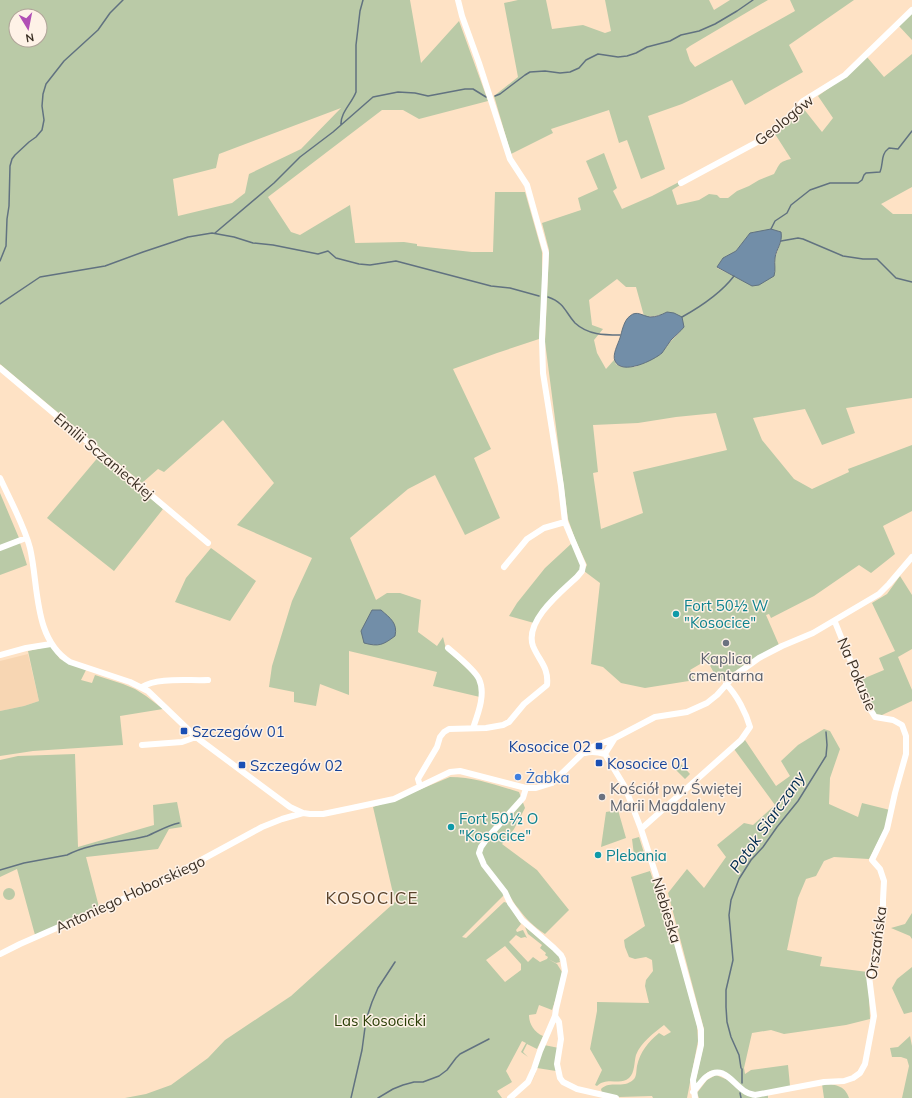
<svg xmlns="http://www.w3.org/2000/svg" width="912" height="1098" viewBox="0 0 912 1098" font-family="Mulish,sans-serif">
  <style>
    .built { fill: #f7d6b3 }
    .green { fill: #bacaa7; fill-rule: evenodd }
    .water { fill: #728ea8; stroke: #617280 }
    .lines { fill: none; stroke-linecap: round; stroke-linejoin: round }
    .stream { stroke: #617280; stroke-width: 1.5 }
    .minor { stroke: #fff; stroke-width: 6 }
    .culture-dot { fill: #0f9aa8; stroke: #fef2e7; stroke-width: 1.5 }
    .worship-dot { fill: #6b7280; stroke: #fef2e7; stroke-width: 1.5 }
    .transit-dot { fill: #1a4fb4; stroke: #fef2e7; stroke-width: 1.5 }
    .shop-dot { fill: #3f7fe0; stroke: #fef2e7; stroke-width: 1.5 }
    .labels { text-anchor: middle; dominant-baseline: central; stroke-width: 3; stroke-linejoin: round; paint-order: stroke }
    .street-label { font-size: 15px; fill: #3a2f24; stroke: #fef2e7 }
    .culture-label { font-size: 15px; fill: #0d838f; stroke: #fef2e7; text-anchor: start }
    .worship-label { font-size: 15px; fill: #5b616d; stroke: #fef2e7 }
    .transit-label { font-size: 15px; fill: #164399; stroke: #fef2e7; text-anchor: start }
    .shop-label { font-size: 15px; fill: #366cbe; stroke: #fef2e7; text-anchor: start }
    .park-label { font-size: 15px; fill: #2a3e06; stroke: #fef2e7 }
    .water-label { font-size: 16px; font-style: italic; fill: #002c50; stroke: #fef2e7 }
    .quarter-label { font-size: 17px; letter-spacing: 1px; fill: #59422a; stroke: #fef2e7 }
  </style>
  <rect width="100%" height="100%" fill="#fee2c5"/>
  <!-- built -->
  <path class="built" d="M28 654 39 701 24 706 0 711V661Z"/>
  <!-- green -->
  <path class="green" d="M0 0H410L421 63 459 21 488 101 419 119 403 110H382L268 197 291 232 300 235 350 205 355 243 404 242 417 244V246L472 252H493L495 192H525L542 252V294L539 339 497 353 453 369 491 449 474 458 500 518 465 535 435 475 408 489 350 538 376 600 387 593H400L421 600 418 632 437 646 443 637 446 649 478 679 480 697 433 686 437 672 349 651V695L320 684 316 706 294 702V692L269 687 272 666 292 601 312 558 237 525 274 483 223 420 164 472 158 469 142 483 0 364ZM16 16H40V40H16ZM341 108 301 149 249 174 245 193 232 203 178 216 173 179 216 168 219 154Z
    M518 0H546L552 29 583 25 605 33 611 31 605 0H709L714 10 730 0H768L690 46 686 49 690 61 695 67 795 11 790 0H854L789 45 803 72 745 105 732 80 682 104 648 116 665 169 641 179 627 140 619 143 609 110 551 129 553 133 511 154 494 96 518 77 504 3Z
    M912 12V40L898 25Z
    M912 54V187L881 204 893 214H912V398L846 408 855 433 822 445 805 409 753 418 762 440 794 479 812 489 849 472 848 469 912 445V511L883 526 895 554 871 573 859 565 814 596 771 618 769 614 766 615 779 645 738 669 723 681 714 673 707 660 690 670 695 680 645 688 621 683 603 667 591 664 600 583 584 571 587 565 575 539 568 519 545 342 549 250 542 223 581 210 578 198 598 189 586 161 604 153 617 188 613 191 622 209 652 196 679 182 680 185 672 190 677 205 699 200 709 194 717 195 720 198H728L737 191 749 186 759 180 774 174C780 164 778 162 791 159L775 134 803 108 822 132 833 118 818 96 851 72 867 57 884 77ZM771 229 780 232 781 241 775 258V271L774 275 763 282H746L717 268 723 258 736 251 747 237 754 232 758 233ZM617 279 626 287H636L644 316C653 317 659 316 667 312L680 332 671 341 661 354 635 367H621L616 364 614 360 606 369 597 353 594 340 603 329 592 325 589 300ZM716 413 727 450 633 472 643 513 601 529 593 473 598 472 593 425 638 423 676 417Z
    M100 455 163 509 114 571 47 518Z
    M0 493 19 538 0 546Z
    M20 543 27 565 0 575V549Z
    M572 543 582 565 580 572 534 623 509 616 517 603 545 568Z
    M211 548 256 581 230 621 175 602 186 578Z
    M900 576 912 595V649L898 657 912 690V701L882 715 875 714 860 680 884 670 879 658 895 651 872 603 887 594Z
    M51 646 60 659 86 670 81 680 92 683 95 675 123 684 135 689 146 696 163 709 120 716 123 745 33 751 0 756V711L24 706 39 701 28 651Z
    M824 729 830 731 840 749 830 778 829 804 858 817 862 803 890 810 884 830 869 859 834 857 824 861 816 876 806 879 798 898 787 950 822 957 820 966 868 972 870 1019 846 1025 784 1034 771 1030 752 1033 744 1068 745 1074 751 1070 788 1065 790 1086 768 1091V1098H699L697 1093 707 1080 716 1075 728 1080V1073C708 1068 709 1070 696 1085V1079L703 1048 704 1029 668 893 687 869 704 888 726 857 717 845 744 823 753 825 775 805 734 749 745 740 776 786 790 776 781 761 798 745Z
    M75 754 78 847 154 825 153 805 177 802 182 827 169 829 158 849 86 857 99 907 35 935 17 869 0 877V760L18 756Z
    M680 763 690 774 685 779 674 768Z
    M450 777C474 777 496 785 519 792L525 808 514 829 502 844 537 870 569 910 545 934C534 927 526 919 518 908 513 903 512 897 506 893L462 937 466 938 504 902 508 903 521 924 516 930 517 932 523 930 527 938 525 937 521 938 516 935 509 942 528 962 533 957 540 962 547 959 548 957 545 955 546 953 540 948 542 945 528 934 525 927 557 952 561 961 559 959 560 962 556 963 548 959 557 964 562 972 558 992 552 1010 539 1005 536 1014 529 1015C529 1024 534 1032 543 1036L537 1049 527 1044 523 1052 528 1057 521 1052 526 1043 522 1041 506 1071 512 1082 497 1091 502 1098H125L146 1094 171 1085 208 1058 225 1040 291 996 395 902 373 807 397 799ZM505 946 521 964V970L505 982 486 960Z
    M618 810 626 838 601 847 606 812Z
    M639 837 645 856 634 855 632 839Z
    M650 871 673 937 697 1025 698 1041 687 1098H653L652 1096 619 1097 602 1093 601 1089C610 1080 623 1089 633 1080 637 1077 636 1071 637 1066 640 1052 648 1042 659 1033L664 1036 671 1032 664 1025C654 1033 641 1042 636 1055 634 1062 635 1073 629 1078 620 1086 607 1076 597 1086L595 1085 602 1070 590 1049 597 1011V1002L649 1003 645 986 646 980 653 971 652 960 646 957 635 959 629 957 625 947 624 940 645 926 631 877Z
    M3 894a6 6 0 1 1 12 0a6 6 0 1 1-12 0Z
    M912 913V939L910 936 891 928 905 924Z
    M912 967V1012L904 1014 892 988 897 979Z
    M910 1036 912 1046V1098H902L909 1066 907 1059 901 1057H892L890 1048 898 1047Z
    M544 1045 559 1048 556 1071 537 1068 532 1083Z
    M822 1084C834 1084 845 1085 849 1098H824Z"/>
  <!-- water -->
  <path class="water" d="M771 229 781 232C783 243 776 249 775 258 774 264 776 270 774 276L759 285 752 286 717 267 723 258 736 251 750 233Z
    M667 312 674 313 682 317 684 327C680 332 675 336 671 340 668 344 665 349 662 353 654 360 622 376 615 361 612 355 618 344 620 338 622 331 624 320 630 316 637 310 642 316 650 317 656 317 661 315 667 312Z
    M372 610H381C390 618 398 623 395 636 383 645 379 647 364 643L361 631Z"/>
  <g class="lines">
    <!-- stream -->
    <path class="stream" d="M495 96 500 94 525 75 530 72 545 71 560 73 570 72 579 68 586 60 598 54 618 57 627 56 636 53 647 47 670 41 681 35 699 31 715 24 737 11 753 0
      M341 125C340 113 352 103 356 92V45L360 11 363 0
      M771 229 775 221 787 213 791 205 810 190 830 183H858L862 180 864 175 866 173 880 172C884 162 880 155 889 148L898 149 912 131
      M215 233 274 183 300 157 333 132 373 97 398 92 415 93 428 96 465 89H473L486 97
      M781 241 798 238 803 239 843 256 863 259H877L896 278 912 282
      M0 261 6 246 7 219 9 206 10 166 12 159 15 155 29 142 36 137 42 130 44 120 42 106 43 94 46 84 64 61 98 30 110 13 123 0
      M548 297C565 303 565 312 575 323 588 335 604 335 620 335
      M0 304 40 277 105 266 143 252 188 237 212 233 234 237 253 243 273 245 318 254 328 251 336 258 359 264 370 265 396 261 491 286 510 288 539 296
      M682 317C700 307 721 293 734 276
      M0 870 24 863 67 855C91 842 121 843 147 836 157 832 168 825 179 823
      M741 1068 739 1055 731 1037 727 1022 726 1007V990L733 960 729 915 731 900 739 879 751 860 763 847 777 827 798 801 826 756 827 745 826 732
      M742 1069V1083
      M740 1093 741 1098
      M351 1098 362 1050 366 1020 372 1002 378 988 395 962
      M378 1098 393 1089 403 1085 414 1082H423L439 1076 447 1070 456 1058 460 1054 489 1039"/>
    <!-- minor -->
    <path class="minor" d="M681 183 763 139 783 123 803 101 845 75 912 10
      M0 368 208 543
      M0 478C10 500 24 525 30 548 39 586 33 639 70 662L130 682 148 691 196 737 290 807 303 813 310 814H323L352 808 394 799 450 772 460 771 526 788H536L552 783 587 749 615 738 655 717 687 712 707 703 717 695 734 676 759 658 782 646 813 633 879 594 889 584 912 557
      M0 548 26 538
      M504 567 527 539 544 528 565 522
      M448 648C457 656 474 669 479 679 486 694 478 714 473 728
      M0 655 26 648 51 644
      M142 687C157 677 189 681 208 680
      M142 745 182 742 196 737
      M585 753C592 751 598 752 605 754L625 787 641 829 670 918 701 1030V1045L693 1080 695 1098
      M605 754 615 738
      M420 786 418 779 437 747 440 737 444 732 449 729 486 728 503 725 509 722 524 704 547 685C549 667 539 661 533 646 524 621 562 591 577 577L582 571 583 565 565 522 561 486 543 373 542 339 546 253 527 185 510 159 479 63 462 16 458 0
      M641 829 741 740 750 727C746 713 737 695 726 684
      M0 954 20 944 157 884 262 827 282 819 303 813
      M555 1016 559 1022 561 1039 557 1064 560 1078 563 1082 577 1089 616 1098
      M693 1092C697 1088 701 1081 706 1077 724 1063 733 1085 746 1092 749 1094 752 1094 755 1095L824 1082 844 1081 853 1078 860 1073 865 1064 874 1016 869 976 878 943 883 917V900L884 881 880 869 872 860 887 829 895 793 906 754V736L902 725 893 720 875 717 870 709 835 622
      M510 1098 528 1082 534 1069 540 1051 555 1016 556 1009 565 971 563 959 561 955 554 948 522 920 510 903 505 892 484 865 479 853 481 847 488 837 523 798 526 788"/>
  </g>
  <!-- markers -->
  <g class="culture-dot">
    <circle cx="676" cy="614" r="4"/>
    <circle cx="451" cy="827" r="4"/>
    <circle cx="598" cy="855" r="4"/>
  </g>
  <g class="worship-dot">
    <circle cx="726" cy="643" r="4"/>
    <circle cx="602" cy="797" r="4"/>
  </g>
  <g class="transit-dot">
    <rect x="180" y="727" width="8" height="8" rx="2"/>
    <rect x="595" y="742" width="8" height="8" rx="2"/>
    <rect x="595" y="759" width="8" height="8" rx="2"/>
    <rect x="238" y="761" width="8" height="8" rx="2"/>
  </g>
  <circle class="shop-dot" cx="518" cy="777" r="4"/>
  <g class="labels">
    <!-- street labels -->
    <g class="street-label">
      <text transform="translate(784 120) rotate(-39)">Geologów</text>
      <text transform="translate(104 456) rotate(40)">Emilii Sczanieckiej</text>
      <text transform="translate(857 674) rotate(67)">Na Pokusie</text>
      <text transform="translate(130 894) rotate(-25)">Antoniego Hoborskiego</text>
      <text transform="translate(667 910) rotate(73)">Niebieska</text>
      <text transform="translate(876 943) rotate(-82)">Orszańska</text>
    </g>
    <!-- culture labels -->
    <g class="culture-label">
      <text x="684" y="605">Fort 50½ W<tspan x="684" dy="17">"Kosocice"</tspan></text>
      <text x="459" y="818">Fort 50½ O<tspan x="459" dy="17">"Kosocice"</tspan></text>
      <text x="606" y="855">Plebania</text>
    </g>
    <!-- worship labels -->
    <g class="worship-label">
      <text x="726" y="658">Kaplica<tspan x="726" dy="17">cmentarna</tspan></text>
      <text x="610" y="788" text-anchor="start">Kościół pw. Świętej<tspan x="610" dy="17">Marii Magdaleny</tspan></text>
    </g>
    <!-- transit labels -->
    <g class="transit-label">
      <text x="192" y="731">Szczegów 01</text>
      <text x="591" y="746" text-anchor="end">Kosocice 02</text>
      <text x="607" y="763">Kosocice 01</text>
      <text x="250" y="765">Szczegów 02</text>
    </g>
    <!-- shop labels -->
    <g class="shop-label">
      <text x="526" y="777">Żabka</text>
    </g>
    <!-- park labels -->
    <g class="park-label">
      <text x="380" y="1020">Las Kosocicki</text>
    </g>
    <!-- water labels -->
    <g class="water-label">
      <text transform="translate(767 822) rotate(-55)">Potok Siarczany</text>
    </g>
    <!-- quarter labels -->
    <g class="quarter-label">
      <text x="372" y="897">KOSOCICE</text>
    </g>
  </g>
  <!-- north arrow -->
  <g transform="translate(28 28) rotate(170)"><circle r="19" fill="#fef2e7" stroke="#b0a499"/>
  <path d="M0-3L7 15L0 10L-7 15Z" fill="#b14fb5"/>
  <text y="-6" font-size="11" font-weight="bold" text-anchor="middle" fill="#3a2f24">N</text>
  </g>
</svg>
